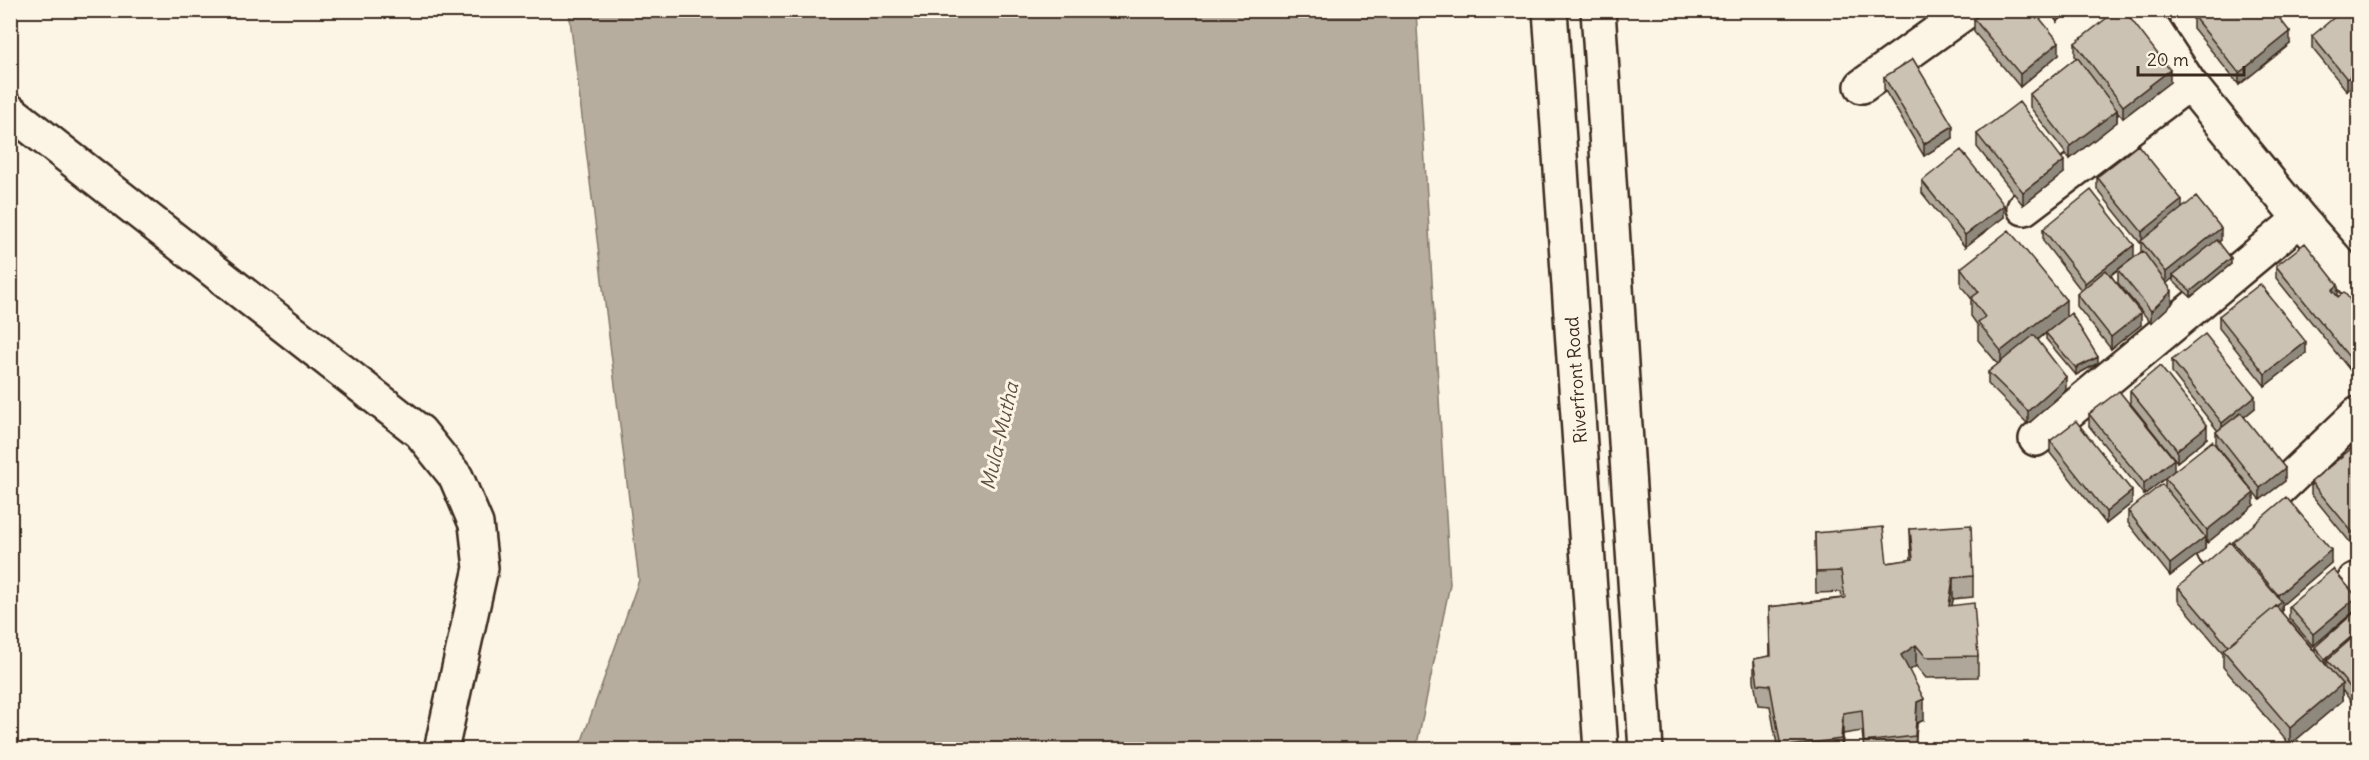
<svg xmlns="http://www.w3.org/2000/svg" width="2369" height="760" viewBox="0 0 2369 760" font-family="Delius,sans-serif">
  <style>
    .water { fill: #b7ad9e; stroke: #85796b; stroke-width: 1.5 }
    .lines { fill: none; stroke-linecap: round; stroke-linejoin: round }
    .minor-casing { stroke: #3b2a1e; stroke-width: 38 }
    .tertiary-casing { stroke: #3b2a1e; stroke-width: 38 }
    .minor { stroke: #fcf5e5; stroke-width: 33 }
    .tertiary { stroke: #fcf5e5; stroke-width: 33 }
    .wall { fill: #afa79a; stroke: #3b2a1e; stroke-width: 1.5 }
    .shaded-wall { fill: #8f887d; stroke: #3b2a1e; stroke-width: 1.5 }
    .building { fill: #ccc2b3; stroke: #3b2a1e; stroke-width: 1.5 }
    .labels { text-anchor: middle; dominant-baseline: central; stroke-width: 6; stroke-linejoin: round; paint-order: stroke }
    .street-label { font-size: 18px; fill: #3b2a1e; stroke: #fcf5e5 }
    .water-label { font-size: 20px; font-style: italic; fill: #605144; stroke: #fcf5e5 }
  </style>
  <rect width="100%" height="100%" fill="#fcf5e5"/>
  <filter id="ink" filterUnits="userSpaceOnUse"><feTurbulence type="fractalNoise" baseFrequency=".0167" numOctaves="2"/><feDisplacementMap in="SourceGraphic" scale="12" xChannelSelector="R" yChannelSelector="G"/><feConvolveMatrix kernelMatrix="1 2 1 2 8 2 1 2 1" color-interpolation-filters="sRGB"/></filter>
  <g filter="url(#ink)">
    <!-- water -->
    <path class="water" d="M569 11H1416L1450 584 1416 749H579L639 580Z"/>
    <g class="lines">
      <!-- minor casing -->
      <g class="minor-casing">
        <path id="minor" d="M2141 10 2189 83 2300 219 2358 285
          M1862 86 1968 10
          M10 111 420 432 456 477 476 524 481 568 441 750
          M2024 208 2189 83
          M2036 439 2300 219
          M2214 551 2358 414
          M2355 580 2358 583"/>
      </g>
      <!-- tertiary casing -->
      <g class="tertiary-casing">
        <path id="tertiary" d="M1550 10 1601 750
          M1598 10 1646 750"/>
      </g>
      <!-- minor -->
      <use href="#minor" class="minor"/>
      <!-- tertiary -->
      <use href="#tertiary" class="tertiary"/>
    </g>
    <!-- wall -->
    <path class="wall" d="M2048 10H2071L2057 22Z
      M2358 10 2347 91 2312 48V36Z
      M2193 16 2290 44 2239 85 2193 28Z
      M1974 19 2059 54 2020 87 1974 32Z
      M2075 43 2170 82 2123 118 2117 111V122L2070 159 2030 107V94L2076 58 2075 56Z
      M1884 77 1953 138 1924 156 1884 89Z
      M1977 134 2064 173 2023 205 1977 147Z
      M2097 177 2182 208 2221 240 2219 242 2231 264 2191 297 2173 281V278L2166 283 2172 304 2151 323 2118 283V270L2141 252V244L2097 189Z
      M1922 181 2004 217 1965 247 1922 193Z
      M2043 229 2134 257 2111 275 2141 325 2111 349 2077 306V294L2081 290 2043 241Z
      M2276 266 2338 297 2358 310 2349 369 2276 278Z
      M1961 268 2066 317 2098 363 2076 375 2046 339V333L2038 340 2066 390 2028 424 1988 384V372L1998 364 1978 340V326L1971 316V298L1961 286Z
      M2219 316 2306 354 2265 386 2219 328Z
      M2172 360 2255 408 2244 417 2285 481 2260 500 2216 445V432L2218 431 2172 373Z
      M2130 391 2207 438 2177 462 2130 403Z
      M2089 414 2174 471 2144 495 2089 426Z
      M2050 441 2132 503 2106 524 2050 453Z
      M2358 443V552L2311 494V482Z
      M2165 478 2254 505 2207 543 2205 540V549L2170 576 2128 523V511L2165 487Z
      M1910 529 1973 576V597L1953 599 1952 606 1978 656V677L1926 678 1916 666 1909 671 1924 720 1917 723 1915 750H1864L1862 731 1843 734 1842 750H1778L1770 706 1758 705 1754 680V659L1770 656 1769 607 1842 598 1841 592 1816 593 1815 533 1887 563 1911 560Z
      M2233 542 2331 563 2282 605V613L2315 651V647L2355 612V706L2342 690V701L2290 745 2223 667V653L2178 600V587L2233 546Z
      M2289 606 2357 609 2313 646 2289 618Z"/>
    <!-- shaded-wall -->
    <path class="shaded-wall" d="M2057 10H2071L2057 22Z
      M2290 32V44L2239 85V73Z
      M2059 42V54L2020 87V74Z
      M2358 69V82L2347 91V79Z
      M2170 70V82L2123 118V106Z
      M2117 110V122L2070 159V146Z
      M1953 126V138L1924 156V144Z
      M2064 161V173L2023 205V192Z
      M2182 200V212L2142 242V232Z
      M2004 205V217L1965 247V235Z
      M2221 228V240L2175 277 2173 275V278L2166 284V272Z
      M2134 245V257L2085 295V283Z
      M2231 258V264L2191 297V291Z
      M2338 285V298L2332 290Z
      M2172 291V304L2151 323V311Z
      M2066 300V317L2001 369V351Z
      M2141 313V325L2111 349V337Z
      M2306 342V354L2265 386V374Z
      M2358 350V362L2349 369V357Z
      M2098 357V363L2076 375V368Z
      M2066 377V390L2028 424V411Z
      M2255 396V408L2222 435V423Z
      M2207 426V438L2177 462V450Z
      M2174 459V471L2144 495V483Z
      M2285 468V481L2260 500V488Z
      M2132 491V503L2106 524V512Z
      M2254 493V505L2207 543V530Z
      M2205 537V549L2170 576V564Z
      M2331 550V563L2282 605V614L2230 658 2278 605V595Z
      M1953 578V599L1949 627V606Z
      M2357 597V609L2313 646V634Z
      M2358 631V637L2327 660V664L2325 666V659Z
      M1916 645V666L1901 676V655Z
      M2342 684V701L2290 745V728Z
      M2358 691V703L2355 706V693Z
      M1924 699V720L1917 723 1915 750 1917 702Z
      M1843 713V734L1842 750H1841Z"/>
    <!-- building -->
    <path class="building" d="M1985 10H2033L2059 42 2020 74 1974 19Z
      M2117 10H2124L2170 70 2123 106 2075 43Z
      M2200 10H2273L2290 32 2239 73 2193 16Z
      M2343 10H2358V69L2347 79 2312 36Z
      M2077 57 2117 110 2070 146 2030 94Z
      M1913 59 1953 126 1924 144 1884 77Z
      M2019 102 2064 161 2023 192 1977 134Z
      M2138 145 2182 200 2142 232 2097 177Z
      M1961 150 2004 205 1965 235 1922 181Z
      M2091 190 2134 245 2085 283 2043 229Z
      M2196 197 2221 228 2166 272 2141 241Z
      M2009 230 2066 300 2001 351 1978 322 1985 317 1971 298 1979 292 1961 268Z
      M2217 240 2231 258 2191 291 2173 275Z
      M2305 243 2338 285 2332 290 2338 297 2344 292 2358 310V350L2349 357 2276 266Z
      M2143 251 2172 291 2151 311 2118 270Z
      M2106 270 2141 313 2111 337 2077 294Z
      M2260 284 2306 342 2265 374 2219 316Z
      M2071 313 2098 357 2076 368 2046 333Z
      M2205 334 2255 396 2222 423 2172 360Z
      M2034 335 2066 377 2028 411 1988 372Z
      M2160 366 2207 426 2177 450 2130 391Z
      M2119 391 2174 459 2144 483 2089 414Z
      M2241 413 2285 468 2260 488 2216 432Z
      M2076 421 2132 491 2106 512 2050 441Z
      M2212 441 2254 493 2207 530 2165 478Z
      M2358 443V539L2311 482Z
      M2162 484 2205 537 2170 564 2128 511Z
      M2286 497 2331 550 2278 595 2233 542Z
      M1971 525 1973 576 1953 578 1949 606 1974 603 1978 656 1926 657 1916 645 1901 655 1924 699 1917 702 1915 736 1864 742 1862 710 1843 713 1841 739 1781 747 1770 685 1758 684 1754 659 1771 656 1769 607 1845 598 1841 571 1816 572 1815 533 1883 527 1887 563 1913 559 1910 529Z
      M2230 542 2282 602 2276 606 2228 646 2178 587Z
      M2333 569 2357 597 2313 634 2289 606Z
      M2276 606 2342 684 2290 728 2223 650Z
      M2355 612 2358 616V631L2325 659 2315 647Z
      M2358 633V691L2355 693 2327 660Z"/>
  </g>
  <g class="labels">
    <!-- street labels -->
    <g class="street-label">
      <text transform="translate(1576 380) rotate(-94)">Riverfront Road</text>
    </g>
    <!-- water labels -->
    <g class="water-label">
      <text transform="translate(999 436) rotate(-77)">Mula-Mutha</text>
    </g>
  </g>
  <!-- margin -->
  <rect width="2369" height="760" fill="none" stroke="#fcf5e5" stroke-width="36"/>
  <rect x="18" y="18" width="2333" height="724" fill="none" stroke="#3b2a1e" stroke-width="2" filter="url(#ink)"/>
  <!-- scale -->
  <path d="M2138 66v9h106v-9" fill="none" stroke="#3b2a1e" stroke-width="3"/>
  <text x="2147" y="66" font-size="18" fill="#3b2a1e" stroke="#fcf5e5" stroke-width="4.5" paint-order="stroke">20 m</text>
</svg>
